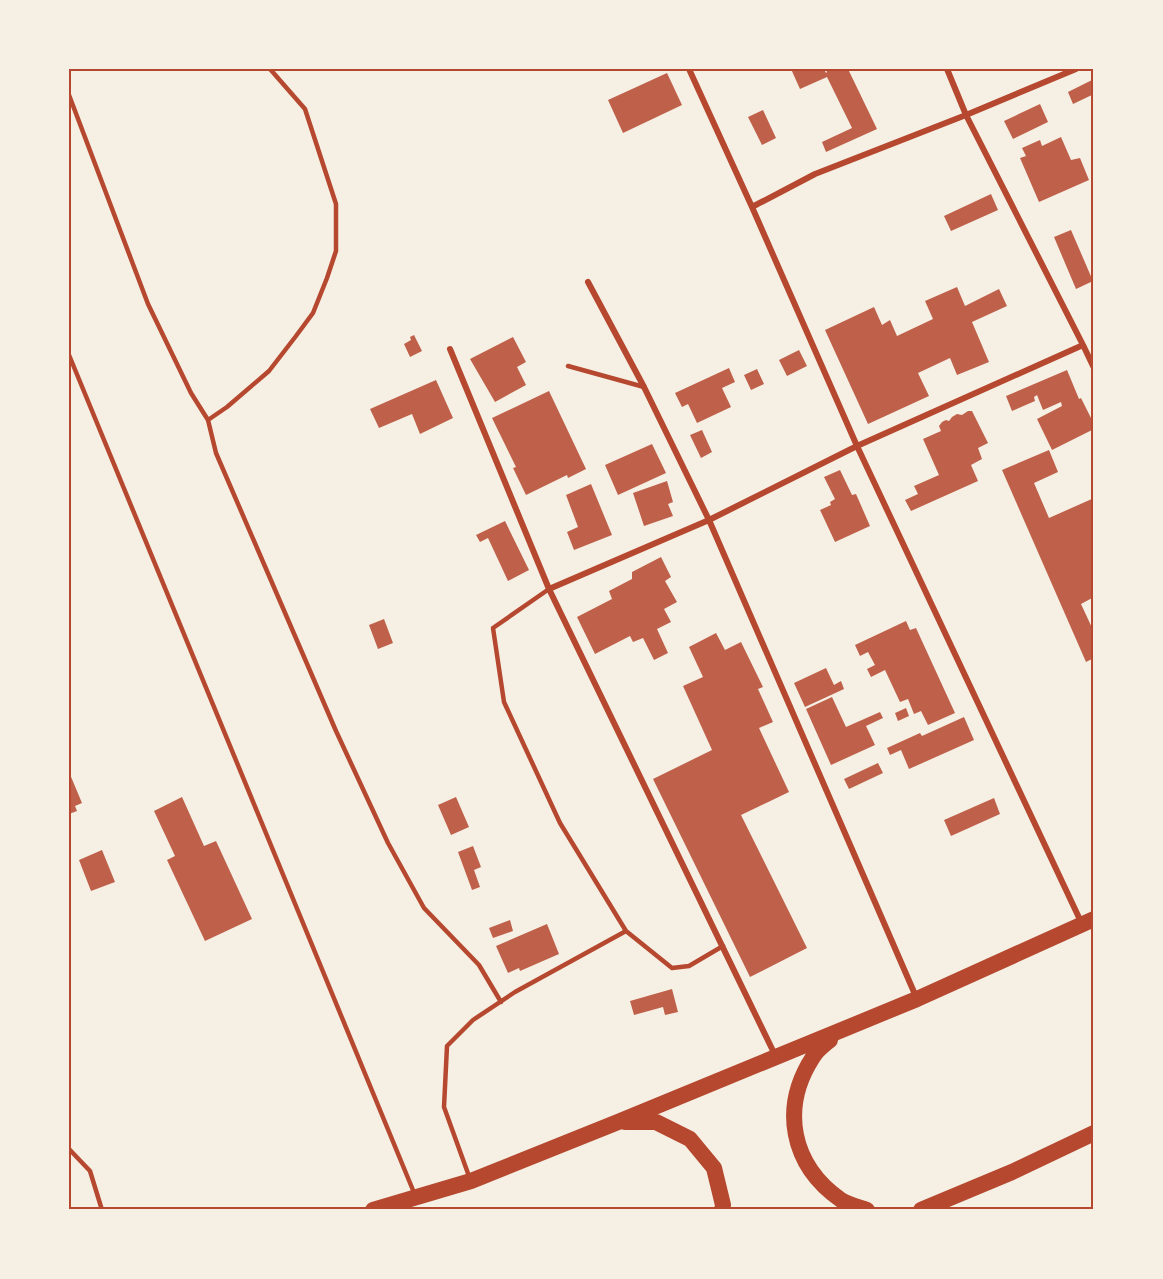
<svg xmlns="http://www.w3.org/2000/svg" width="1163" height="1279" viewBox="0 0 1163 1279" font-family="'PT Sans Narrow',sans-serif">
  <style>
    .building { fill: #bf614a }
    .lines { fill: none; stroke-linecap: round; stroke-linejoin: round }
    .service { stroke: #b5482f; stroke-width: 4.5 }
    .minor { stroke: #b5482f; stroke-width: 6 }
    .trunk { stroke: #b5482f; stroke-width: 16 }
    .neatline { fill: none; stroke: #b5482f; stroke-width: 2 }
  </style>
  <rect width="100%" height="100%" fill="#f6efe4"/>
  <!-- building -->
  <path class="building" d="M791 69H824L826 73 827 72 826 69H848L877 129 826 152 822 142 852 128 827 77 800 89Z
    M667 73 682 105 623 133 608 100Z
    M1094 79V94L1073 104 1068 92Z
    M1040 104 1048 122 1013 139 1004 121Z
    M763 110 776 138 762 145 748 117Z
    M1061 137 1071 160 1080 158 1089 180 1039 202 1020 158 1026 156 1022 148 1040 140 1042 146Z
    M991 194 998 210 951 231 944 216Z
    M1071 230 1093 281 1076 289 1054 237Z
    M957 287 965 306 999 289 1007 306 972 322 989 362 957 375 950 358 918 373 929 396 868 424 825 330 874 307 882 325 890 320 897 336 933 319 925 301Z
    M414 335 422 351 410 357 404 344 411 340 410 337Z
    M513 337 526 362 517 367 526 385 495 402 470 359Z
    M799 350 807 366 787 376 779 360Z
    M729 368 735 382 722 388 731 407 697 423 688 404 682 407 675 393Z
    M757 369 764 384 751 390 744 375Z
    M1067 370 1079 399 1081 398 1094 424V429L1052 450 1037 419 1062 406 1061 402 1043 410 1037 395 1034 397 1035 401 1012 411 1006 396Z
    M436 380 453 418 420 434 412 414 379 428 370 409Z
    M549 391 586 469 568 478 567 475 526 495 513 468 516 467 492 418Z
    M968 411H972L988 443 978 448 982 459 971 465 978 481 911 511 905 500 918 494 914 486 939 475 923 439 941 431 939 426 942 422 946 420 949 421 952 417 957 414 962 415Z
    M702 430 712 452 701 458 690 435Z
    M652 444 666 473 618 495 605 465Z
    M1049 450 1058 472 1034 483 1049 518 1094 498V597L1081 604 1094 632V658L1086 662 1002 470Z
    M840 470 852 495 856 494 870 526 835 542 820 510 831 505 830 502 835 499 824 477Z
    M667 481 673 502 668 504 673 516 644 526 633 493Z
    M591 484 612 535 574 550 567 532 578 527 566 495Z
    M505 521 529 570 508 581 488 538 480 542 476 535Z
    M661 557 671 577 665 581 677 602 664 609 671 622 657 629 668 653 654 660 643 638 633 642 630 636 595 654 577 617 612 599 609 591 632 579V572Z
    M384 619 393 643 378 649 369 625Z
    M906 621 910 630 916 628 955 713 928 725 921 711 914 714 908 699 900 702 885 670 871 677 867 669 875 665 868 652 860 656 855 645Z
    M716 633 725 650 741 642 763 687 758 689 773 722 759 728 789 792 741 815 807 948 750 977 653 779 712 750 683 686 703 677 689 647Z
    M826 668 834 685 841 681 844 689 805 707 794 683Z
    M832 697 846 727 880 712 883 718 866 726 875 745 831 765 806 709Z
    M906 708 909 716 898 721 895 713Z
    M964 717 974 740 909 769 901 750 890 755 887 748 920 733 922 736Z
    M878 763 883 773 849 789 844 779Z
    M69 772 82 803 75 806 77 811 69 814Z
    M182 797 204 846 216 841 252 919 205 941 167 860 175 856 154 811Z
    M456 797 469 827 451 835 438 805Z
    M994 798 1000 814 951 836 944 820Z
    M473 846 481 867 474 870 480 887 472 890 458 852Z
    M102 850 115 882 91 891 79 860Z
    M510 920 513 931 493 938 489 928Z
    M547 924 559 954 520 971 519 968 508 973 496 946Z
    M672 989 678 1012 665 1015 663 1007 634 1015 630 1001Z"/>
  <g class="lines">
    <!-- service -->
    <path class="service" d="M69 95 148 304 191 393 208 420 216 453 336 731 388 843 424 908 479 965 501 1002
      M69 355 415 1195
      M568 366 644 387
      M208 420 227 407 269 371 296 336 313 313 327 278 336 251V204L305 109 270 69
      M549 589 493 628 504 702 560 823 626 931 672 968 689 966 723 946
      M69 1149 90 1171 102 1210
      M470 1179 444 1107 447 1046 473 1020 515 992 626 931"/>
    <!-- minor -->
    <path class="minor" d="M689 69 752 207 857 446 1082 924
      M947 69 966 115 1083 345 1094 368
      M752 207 815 174 966 115 1076 69
      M588 282 644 387 709 520 917 999
      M450 349 549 589 776 1057
      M549 589 709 520 857 446 1083 345"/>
    <!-- trunk -->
    <path class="trunk" d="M830 1040C824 1045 817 1050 813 1057 780 1108 791 1165 841 1200 849 1205 859 1207 867 1210
      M625 1122H656L690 1139 714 1168 723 1205 722 1210
      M373 1210 471 1181 618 1122 917 999 1094 919
      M921 1210 1012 1172 1094 1133"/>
  </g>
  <!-- border -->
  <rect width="1163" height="1279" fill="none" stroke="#f6efe4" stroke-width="141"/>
  <rect x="70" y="70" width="1022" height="1138" class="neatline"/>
</svg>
